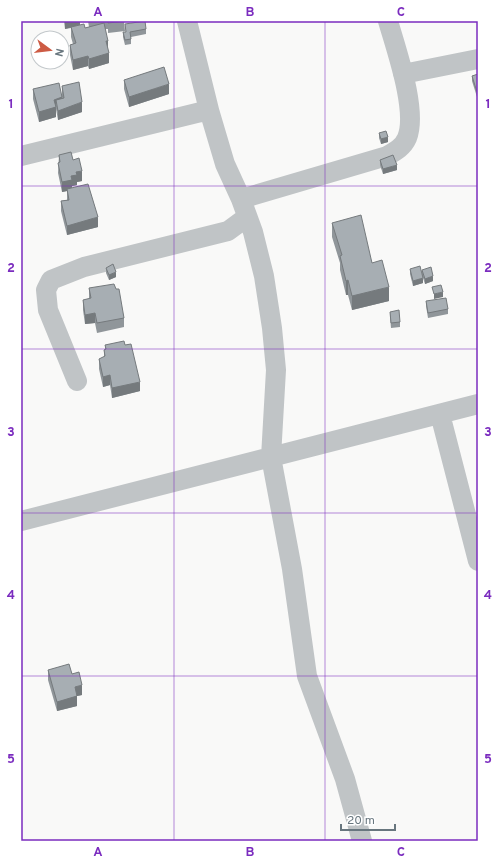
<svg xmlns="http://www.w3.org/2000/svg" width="499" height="862" viewBox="0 0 499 862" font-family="Overpass,sans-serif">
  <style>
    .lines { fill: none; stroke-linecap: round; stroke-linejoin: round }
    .minor { stroke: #c0c4c6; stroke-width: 20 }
    .wall { fill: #90969a }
    .shaded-wall { fill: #757a7d }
    .building { fill: #a7aeb3; stroke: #757a7d }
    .grid { fill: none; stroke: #7b2cbf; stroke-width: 1; stroke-opacity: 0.55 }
    .neatline { fill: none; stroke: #7b2cbf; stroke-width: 1.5 }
    .grid-label { font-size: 13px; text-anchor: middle; font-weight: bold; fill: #7b2cbf }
  </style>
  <rect width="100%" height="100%" fill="#f9f9f8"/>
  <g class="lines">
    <!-- minor -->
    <path class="minor" d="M187 21 209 110 225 164 241 199 253 232 264 276 272 328 276 370 271 457 292 569 307 676 345 779 362 841
      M403 74 478 59
      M21 156 209 110
      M241 199 387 156C396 151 403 147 407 138 418 111 396 49 388 21
      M77 381 48 310 46 290 51 280 84 267 228 231 247 217
      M440 414 478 561
      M21 521 478 404"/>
  </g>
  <!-- wall -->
  <path class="wall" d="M64 21H80V25L85 28 89 27 88 21H124L125 31 108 33V29H105L109 63 89 69 88 66 73 70 70 55V45L73 44 71 37V28L65 29Z
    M125 24 146 29V34L131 37V44L125 45 123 37V32H126Z
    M478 74V97H477L472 81V76Z
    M124 80 169 94 129 107 124 89Z
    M62 86 82 112 58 120 56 109V117L39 122 33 99V89L62 95Z
    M379 133 388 142 381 144 379 138Z
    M59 155 73 160 82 181 77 182V185L72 186V188L98 227 67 235 61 211V201L67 200V191L62 192 58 173Z
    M380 160 397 170 383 174 380 165Z
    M332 223 372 263 389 301 352 310 348 295H346L340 270V263L332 237Z
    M106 268 116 277 109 280 106 273Z
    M410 269 423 283 413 286 410 274Z
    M422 270 433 281 425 284 422 275Z
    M89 288 124 318V327L97 333 95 323 85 324 83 310V300L89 299Z
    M426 301 448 309V314L428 318 426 306Z
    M390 312 400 322V327L391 328 390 317Z
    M105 345H125L140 391 112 398 110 385 103 387 99 369V359L104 357V350L105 349Z
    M48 670 72 674 82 695 77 696V706L57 711 48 680Z"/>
  <!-- shaded-wall -->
  <path class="shaded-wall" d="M65 21H80V25L65 29Z
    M106 41H108V50Z
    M109 53V63L89 69V59Z
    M88 56V66L73 70V60Z
    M169 84V94L129 107V97Z
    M62 97V107L56 100V117L39 122V112L54 100Z
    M82 102V112L58 120V111Z
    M388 137V142L381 144V139Z
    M397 165V170L383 174V169Z
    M82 171V181L77 182V185L72 186V190L67 189V191L62 192V182L76 172Z
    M98 217V227L67 235V226Z
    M116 272V277L109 280V275Z
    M433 276V281L425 284V279Z
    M423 278V283L413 286V281Z
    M348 280V295H346V281Z
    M389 287V301L352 310V296Z
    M443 292V297L434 299V294Z
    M95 313V323L85 324V315Z
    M110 375V385L103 387V377Z
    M140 382V391L112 398V388Z
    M82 685V695L77 696V706L57 711V702L75 687Z"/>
  <!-- building -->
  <path class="building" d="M108 21H125L108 23Z
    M145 21 146 29 130 32 131 39 125 40 123 32H126L125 24Z
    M104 23 108 41H106L109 53 89 59 88 56 73 60 70 45 76 43 71 27 84 24 85 28Z
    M164 67 169 84 129 97 124 80Z
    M478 74V92H477L472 76Z
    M79 82 82 102 58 111 56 100 64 98 62 86Z
    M59 83 62 97 54 100 56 107 39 112 33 89Z
    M386 131 388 137 381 139 379 133Z
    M71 152 73 160 79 158 82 171 76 172 77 175 71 176 72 180 62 182 58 163 60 162 59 155Z
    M393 155 397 165 383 169 380 160Z
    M88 184 98 217 67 226 61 201 69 200 67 189Z
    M361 215 372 263 382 260 389 287 352 296 348 280 346 281 340 256 342 255 332 223Z
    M113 264 116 272 109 275 106 268Z
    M420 266 423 278 413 281 410 269Z
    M431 267 433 276 425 279 422 270Z
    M114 284 116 289H119L124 318 97 323 95 313 85 315 83 300 91 298 89 288Z
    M441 285 443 292 434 294 432 287Z
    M446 298 448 309 428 313 426 301Z
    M399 310 400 322 391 323 390 312Z
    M124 341 125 345 131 344 140 382 112 388 110 375 103 377 99 359 105 356 104 350 106 349 105 345Z
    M69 664 72 674 79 672 82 685 75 687 77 696 57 702 48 670Z"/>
  <!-- grid -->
  <path class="grid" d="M174 21V841M325 21V841M21 186H478M21 349H478M21 513H478M21 676H478"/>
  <!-- border -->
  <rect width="499" height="862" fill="none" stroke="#ffffff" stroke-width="44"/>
  <!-- north arrow -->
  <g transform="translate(50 50) rotate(105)"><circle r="19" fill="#ffffff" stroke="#c3c8cb"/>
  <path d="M0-3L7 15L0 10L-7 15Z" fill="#cd5b44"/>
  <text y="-6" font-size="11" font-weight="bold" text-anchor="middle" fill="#68767e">N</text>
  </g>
  <!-- scale -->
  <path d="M341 824v6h54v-6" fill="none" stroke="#68767e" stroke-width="2"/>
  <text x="347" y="824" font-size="12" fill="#68767e" stroke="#ffffff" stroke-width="3" paint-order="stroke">20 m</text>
  <rect x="22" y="22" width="455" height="818" class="neatline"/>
  <g class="grid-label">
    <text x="98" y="16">A</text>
    <text x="250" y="16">B</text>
    <text x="401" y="16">C</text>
    <text x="11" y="108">1</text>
    <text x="488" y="108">1</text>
    <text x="11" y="272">2</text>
    <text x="488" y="272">2</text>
    <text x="11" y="436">3</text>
    <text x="488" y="436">3</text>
    <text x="11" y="599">4</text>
    <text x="488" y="599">4</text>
    <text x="11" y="763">5</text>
    <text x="488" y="763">5</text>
    <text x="98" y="856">A</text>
    <text x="250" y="856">B</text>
    <text x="401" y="856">C</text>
  </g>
</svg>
